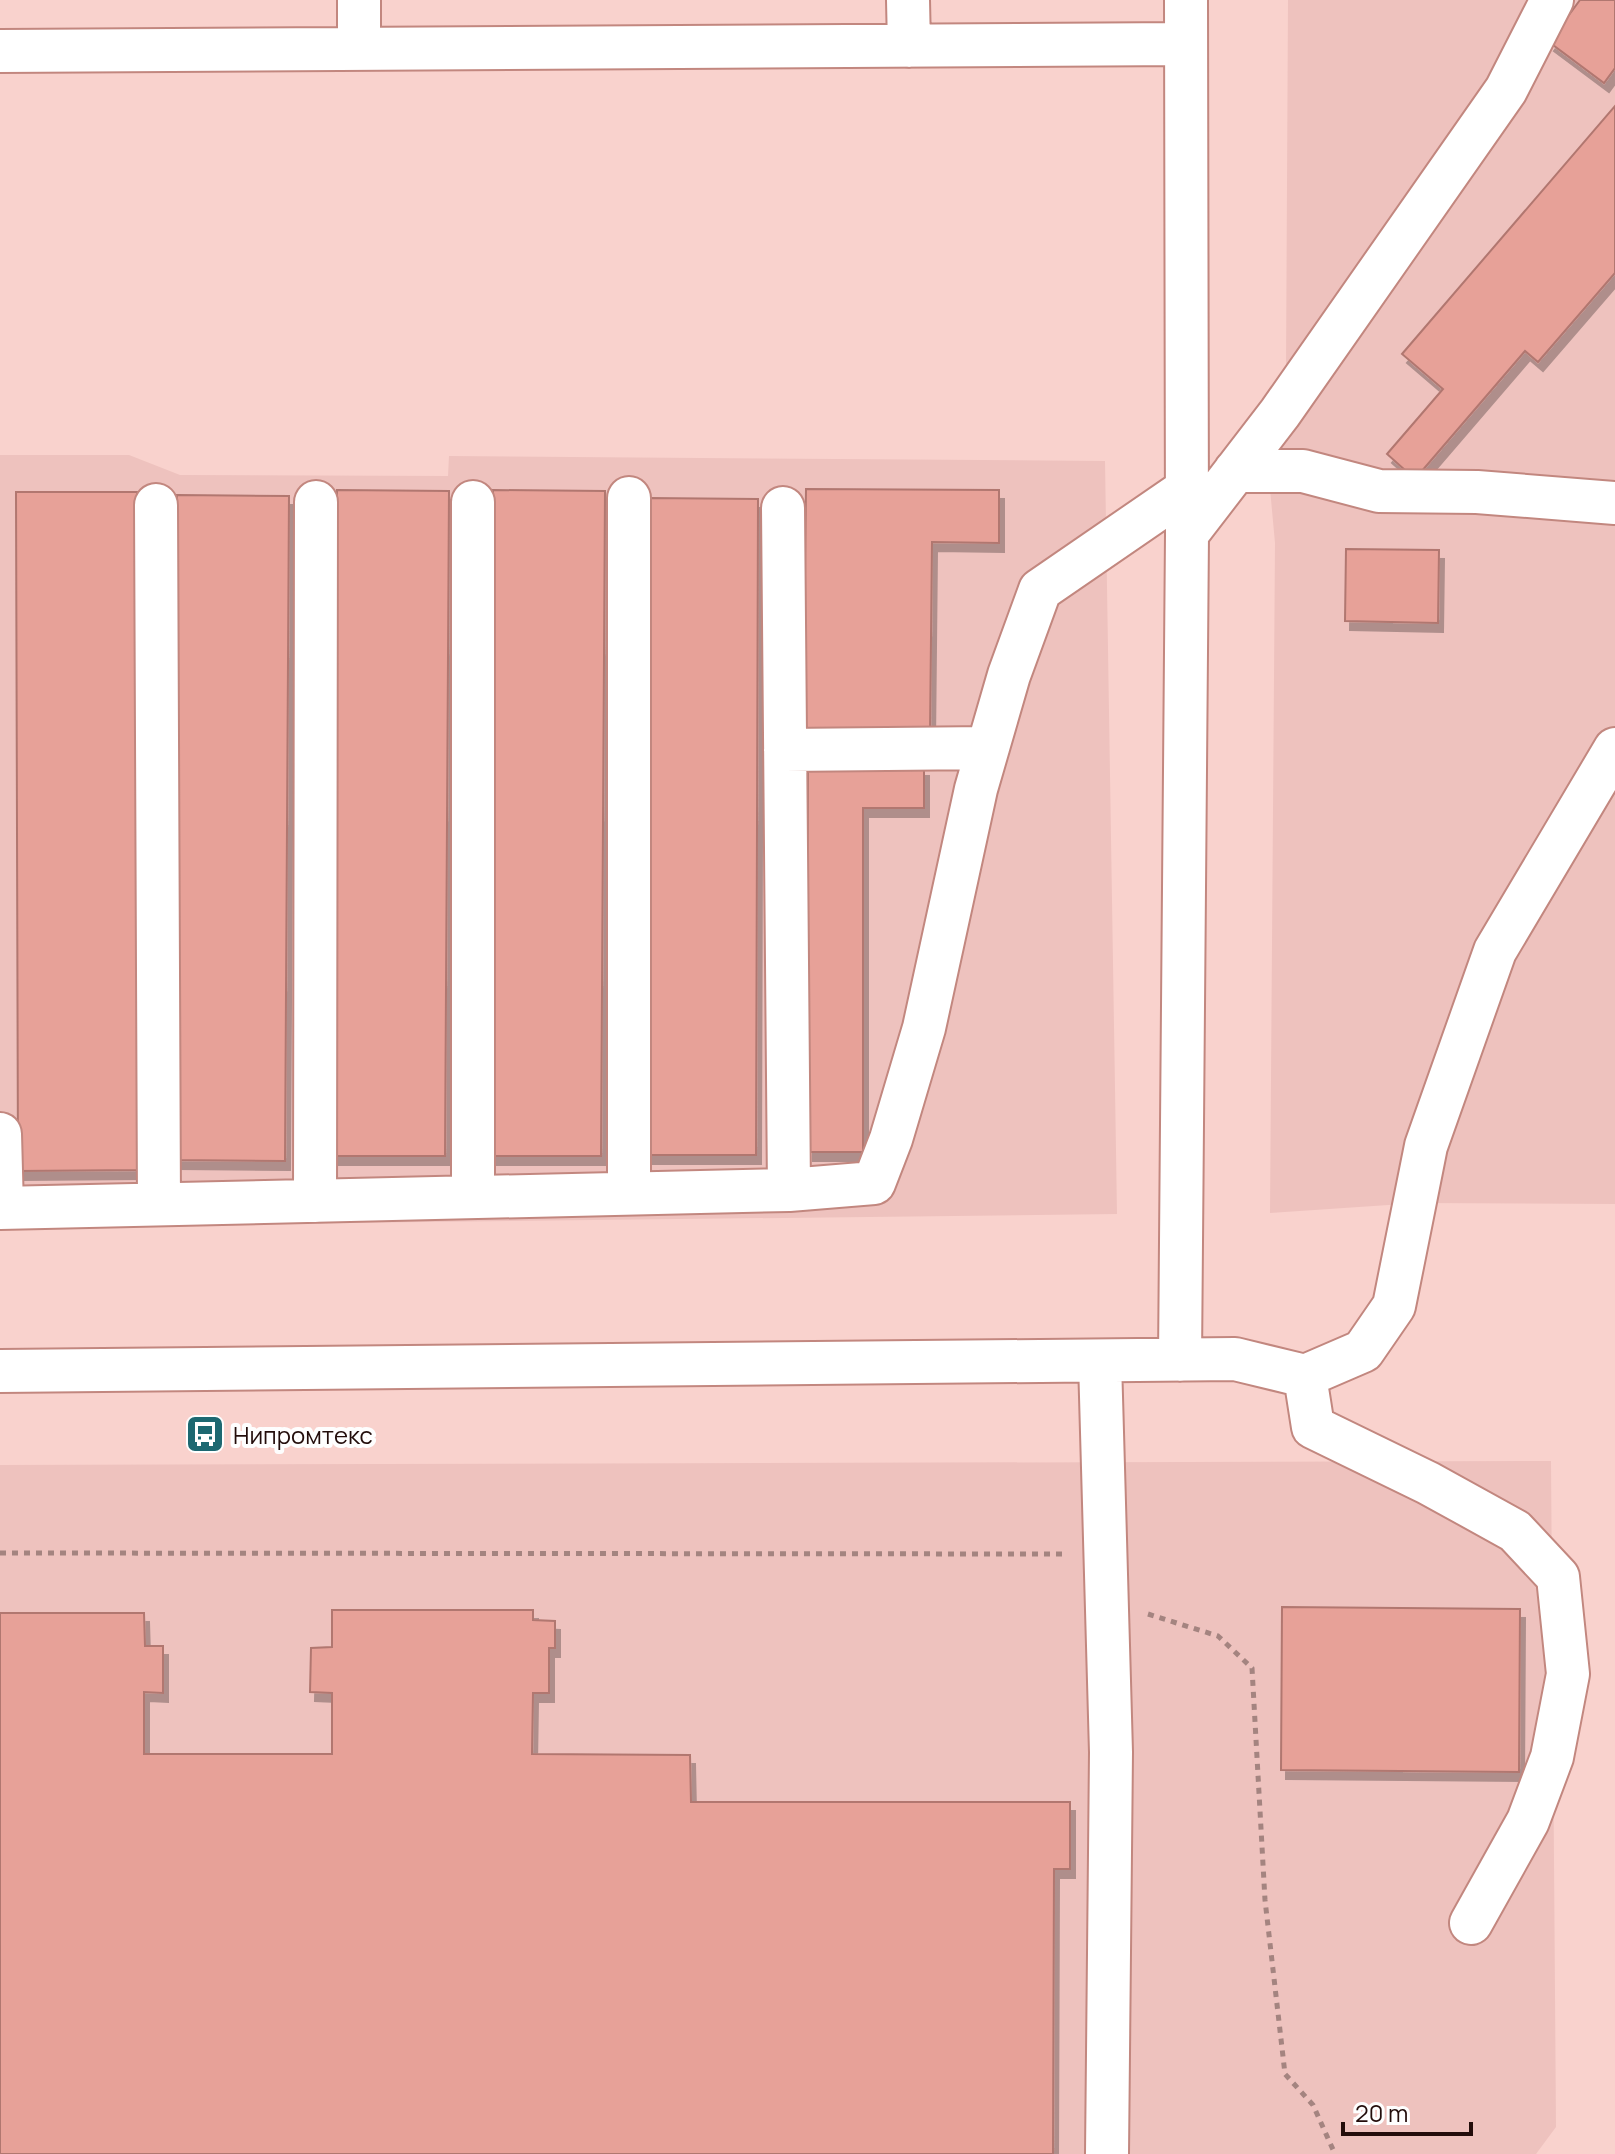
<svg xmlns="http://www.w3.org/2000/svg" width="1615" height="2154" viewBox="0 0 1615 2154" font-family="Manrope,sans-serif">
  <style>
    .built { fill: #eec2be }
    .building { fill: #e7a198; stroke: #b17770; stroke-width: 2; filter: url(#shadow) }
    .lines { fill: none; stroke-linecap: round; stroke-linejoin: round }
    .minor-casing { stroke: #c2877f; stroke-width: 46 }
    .path { stroke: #a48480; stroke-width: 5; stroke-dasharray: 6 6; stroke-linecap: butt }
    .minor { stroke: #fff; stroke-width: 42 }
    .labels { text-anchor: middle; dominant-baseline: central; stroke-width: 8; stroke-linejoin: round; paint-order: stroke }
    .poi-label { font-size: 24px; fill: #230d0b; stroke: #fefefe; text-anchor: start }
  </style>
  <defs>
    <filter id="shadow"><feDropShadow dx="5" dy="9" stdDeviation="0" flood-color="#0004"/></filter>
  </defs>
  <rect width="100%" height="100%" fill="#f9d2cd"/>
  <!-- built -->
  <path class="built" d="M1288 0H1615V1204L1418 1203 1270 1213 1275 543 1262 401 1286 371Z
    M0 455H129L180 475 448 476 449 456 1105 461 1117 1214 0 1227Z
    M1551 1461 1556 2127 1536 2154H0V1465Z"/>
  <!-- building -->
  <path class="building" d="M1580 0H1615V68L1604 83 1549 42Z
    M1615 106V273L1538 362 1525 351 1415 479 1387 454 1443 389 1402 354Z
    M806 489 999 490V543L932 542 930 734 803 733Z
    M337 490 449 491 445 1156H333Z
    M493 490 605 491 601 1156H489Z
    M16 492H137L139 1170 18 1171Z
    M177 495 289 496 285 1161 173 1160Z
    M648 498 758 499 756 1155H646Z
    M1346 549 1439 550 1438 623 1345 621Z
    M808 767H924V808H863V1152H808Z
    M1282 1607 1520 1609 1519 1772 1281 1770Z
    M332 1610H533V1620L555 1621V1648H549V1693H533L532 1754 690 1755 691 1802H1070V1869H1054L1053 2154H0V1613H144L145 1646H163V1693L144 1692V1754H332V1693L310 1692 311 1648 332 1647Z"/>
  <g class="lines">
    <!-- minor casing -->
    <g class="minor-casing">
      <path id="minor" d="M908 0 909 46
        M359 49V0
        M0 51 1186 44
        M1235 471H1303L1379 491 1477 492 1615 503
        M156 505 159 1204
        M783 508 789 1190
        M1187 534 1280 413 1506 90 1552 0
        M785 750 988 748
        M0 1134 2 1208
        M629 1193V498
        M473 1197V502
        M315 1201 316 502
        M0 1208 789 1190 874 1183 891 1139 924 1028 976 789 1009 675 1040 590 1187 489
        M1180 1360 1187 534 1186 0
        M1100 1361 1111 1752 1107 2154
        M0 1371 1235 1359 1305 1376 1363 1351 1394 1306 1426 1146 1495 951 1615 749
        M1305 1376 1313 1427 1428 1483 1515 1531 1558 1577 1568 1674 1552 1757 1528 1821 1471 1923"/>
    </g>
    <!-- path -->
    <path class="path" d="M0 1553 1063 1554
      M1148 1614 1218 1636 1252 1668 1265 1900 1285 2074 1313 2105 1335 2154"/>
    <!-- minor -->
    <use href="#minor" class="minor"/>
  </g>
  <!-- icons -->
  <defs>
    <g id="bus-square" transform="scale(2)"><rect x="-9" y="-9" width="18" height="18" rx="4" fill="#1d6871" stroke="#fefefe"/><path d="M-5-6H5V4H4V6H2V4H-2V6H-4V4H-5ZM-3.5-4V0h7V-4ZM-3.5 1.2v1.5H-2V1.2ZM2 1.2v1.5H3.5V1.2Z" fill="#fff"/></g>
  </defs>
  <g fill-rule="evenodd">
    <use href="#bus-square" x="205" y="1434"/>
  </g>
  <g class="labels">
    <!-- poi labels -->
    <g class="poi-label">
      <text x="233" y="1434">Нипромтекс</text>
    </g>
  </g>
  <!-- scale -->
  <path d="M1343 2122v12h128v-12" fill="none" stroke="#230d0b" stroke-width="4"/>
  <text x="1355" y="2122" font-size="24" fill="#230d0b" stroke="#fefefe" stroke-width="6" paint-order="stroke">20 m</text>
</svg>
